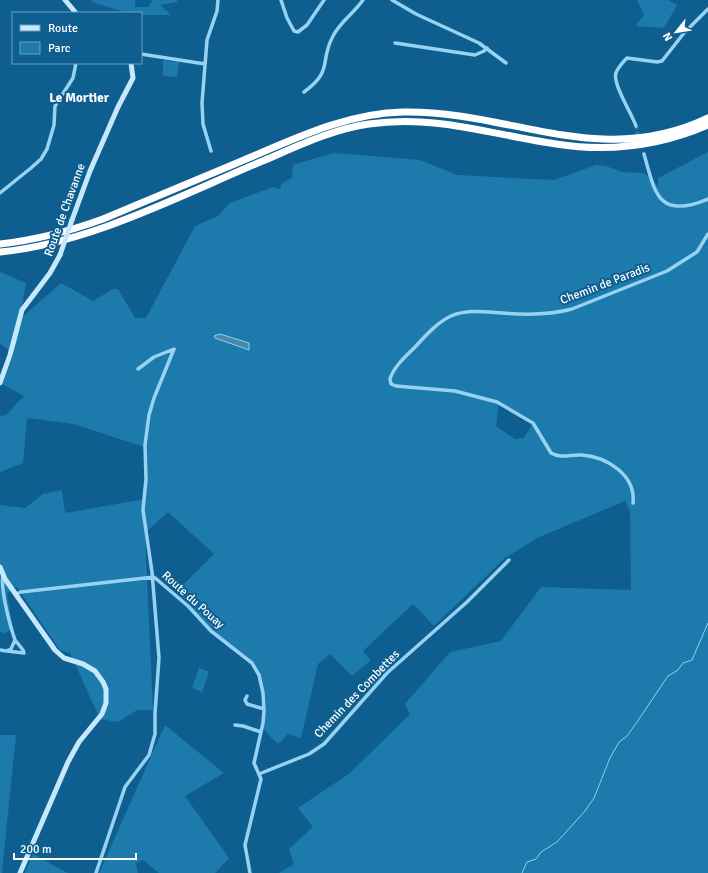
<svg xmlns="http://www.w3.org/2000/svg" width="708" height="873" viewBox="0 0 708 873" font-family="Signika,sans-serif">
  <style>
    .green { fill: #1d7aac; fill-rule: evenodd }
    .water { fill: #4b87a9; stroke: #88d1f7 }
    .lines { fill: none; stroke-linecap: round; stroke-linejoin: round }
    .stream { stroke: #88d1f7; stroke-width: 1 }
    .street-tunnel { stroke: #3277a0; stroke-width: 3.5; stroke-dasharray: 3.5 2; stroke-linecap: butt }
    .street { stroke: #97d2f3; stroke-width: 3.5 }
    .secondary { stroke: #c6e8fd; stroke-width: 5 }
    .highway { stroke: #fff; stroke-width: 7 }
    .secondary-bridge { stroke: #c6e8fd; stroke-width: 5 }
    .labels { text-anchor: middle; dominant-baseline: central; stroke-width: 4; stroke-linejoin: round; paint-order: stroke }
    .street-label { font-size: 12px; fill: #fff; stroke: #0e5f8f }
    .neighbourhood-label { font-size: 13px; font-weight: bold; fill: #fff; stroke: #0e5f8f }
  </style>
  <rect width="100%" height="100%" fill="#0e5f8f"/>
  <!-- green -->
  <path class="green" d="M92 0H135V7H148L153 0H177V2L160 5 171 15H141V13H128L92 2Z
    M637 0H668L677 5 664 28 636 26 644 14Z
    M166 59V61L179 62 177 77 163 76V61Z
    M708 152V873H279L294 864 289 849 313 827 298 808 350 773 410 714 405 704 450 652 501 641 541 587 631 590 630 511 625 501 537 538 505 558 434 626 413 604 363 651 371 660 352 676 330 654 318 664 301 738 288 734 278 744 264 730 265 697 258 669 248 657 213 631 177 591 214 554 168 512 145 533 153 710H137L118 722 100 719 70 653 60 650 16 586 7 594 13 628 4 634 0 631V505L25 508 43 494 62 490 65 513 146 499 147 448 74 424 27 418 23 463 0 472V416L6 415 24 396 2 384 14 353 0 344V272L26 283 20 319 61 283 93 301 113 289H118L135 318H146L195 226 218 216 230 203 273 187 280 189 282 183 292 178 293 165 333 153 420 160 457 175 554 180 596 165 606 166 622 172 644 173 658 186V178ZM499 402 534 421 524 438 515 439 496 426Z
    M199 668 209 672 202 692 192 688Z
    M165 725 224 773 185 796 229 858 215 873H159L143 860 136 863 138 873H99Z
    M0 735H16L2 873H0Z
    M33 854 68 873H25Z"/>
  <!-- water -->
  <path class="water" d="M220 334 249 343V350L215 338 214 336Z"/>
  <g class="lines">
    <!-- stream -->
    <path class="stream" d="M522 873 527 862 536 859 541 852 557 842 585 811 594 798 610 758 619 742 627 736 637 722 668 676 678 670 683 663 692 660 708 623"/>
    <!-- street-tunnel -->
    <path class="street-tunnel" d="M636 126 639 138"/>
    <!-- street -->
    <path class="street" d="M281 0 287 18 294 31 298 32 307 25 324 0
      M392 0 416 14 479 43 506 63
      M395 43 475 55 484 51 487 48
      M141 54 205 64
      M304 92C334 70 319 62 333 36 340 22 354 13 363 0
      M636 126C632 114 612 83 616 73 618 67 623 62 627 58L657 62 662 61 684 33 708 9
      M211 151 203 124 202 103 207 40 217 11 218 0
      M644 154C655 193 658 220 708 199
      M0 193 31 168 41 159 47 149 54 125 55 106 73 78 76 63
      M633 503C636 475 607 457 582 455 571 454 561 459 551 453L533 423 497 402 455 391 396 386 391 384 390 379C394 366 407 355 416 346 426 335 438 322 451 316 467 309 486 312 502 313 526 315 550 315 572 309L667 271 697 252 708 234
      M16 594 21 592 154 577 188 606 211 631 252 663 259 675 263 693 264 711 263 723 254 763 261 779 245 845 250 873
      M0 650 6 651 11 649 15 640C10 626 0 588 3 575
      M7 651 24 653 23 650 15 640
      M247 696 245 700 247 704 264 709
      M235 725 243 726 261 732
      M259 774 309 754 324 744 387 673 467 602 509 560
      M96 873 125 787 149 755 155 734V713L159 658 152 572 143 510 146 479 145 445 149 415 154 398 174 349 154 357 138 369"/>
    <!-- secondary -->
    <path class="secondary" d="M65 0 76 13
      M72 220 90 171 118 107 133 78 131 63
      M0 383 10 355 22 310 50 273 60 255
      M0 567 5 579 55 650 64 658 83 664 95 671 103 682 106 689V703L102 714 79 742 68 762 20 873"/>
    <!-- highway -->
    <path class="highway" d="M0 244C36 240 70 231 103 219 150 199 197 180 244 160 294 139 347 113 403 112 510 110 600 170 708 118
      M0 252C91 243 181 195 265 160 298 146 333 129 369 124 434 114 493 135 556 144 607 152 660 146 708 125"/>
    <!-- secondary-bridge -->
    <path class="secondary-bridge" d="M60 255 72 220"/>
  </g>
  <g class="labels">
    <!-- street labels -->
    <g class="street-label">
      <text transform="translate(65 210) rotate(-70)">Route de Chavanne</text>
      <text transform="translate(605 284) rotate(-21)">Chemin de Paradis</text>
      <text transform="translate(193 600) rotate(42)">Route du Pouay</text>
      <text transform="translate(357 694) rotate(-46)">Chemin des Combettes</text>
    </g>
    <!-- neighbourhood labels -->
    <g class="neighbourhood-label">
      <text x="79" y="98">Le Mortier</text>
    </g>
  </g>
  <!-- legend -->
  <rect x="12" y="12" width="130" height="52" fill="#0e5f8f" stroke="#6e9fbc"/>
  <rect x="20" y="25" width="20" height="6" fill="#c6e8fd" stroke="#6e9fbc"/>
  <text x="48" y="32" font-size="12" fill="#ffffff">Route</text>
  <rect x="20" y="42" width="20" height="12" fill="#1d7aac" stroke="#6e9fbc"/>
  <text x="48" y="52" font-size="12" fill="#ffffff">Parc</text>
  <!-- north arrow -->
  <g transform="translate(676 32) rotate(240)" stroke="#0e5f8f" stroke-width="3" paint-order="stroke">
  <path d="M0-3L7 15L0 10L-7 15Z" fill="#ffffff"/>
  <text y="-6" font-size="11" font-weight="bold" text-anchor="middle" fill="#ffffff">N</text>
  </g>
  <!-- scale -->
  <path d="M14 853v6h122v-6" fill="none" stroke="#ffffff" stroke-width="2"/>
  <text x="20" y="853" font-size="12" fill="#ffffff" stroke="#0e5f8f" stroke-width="3" paint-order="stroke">200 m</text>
</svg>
